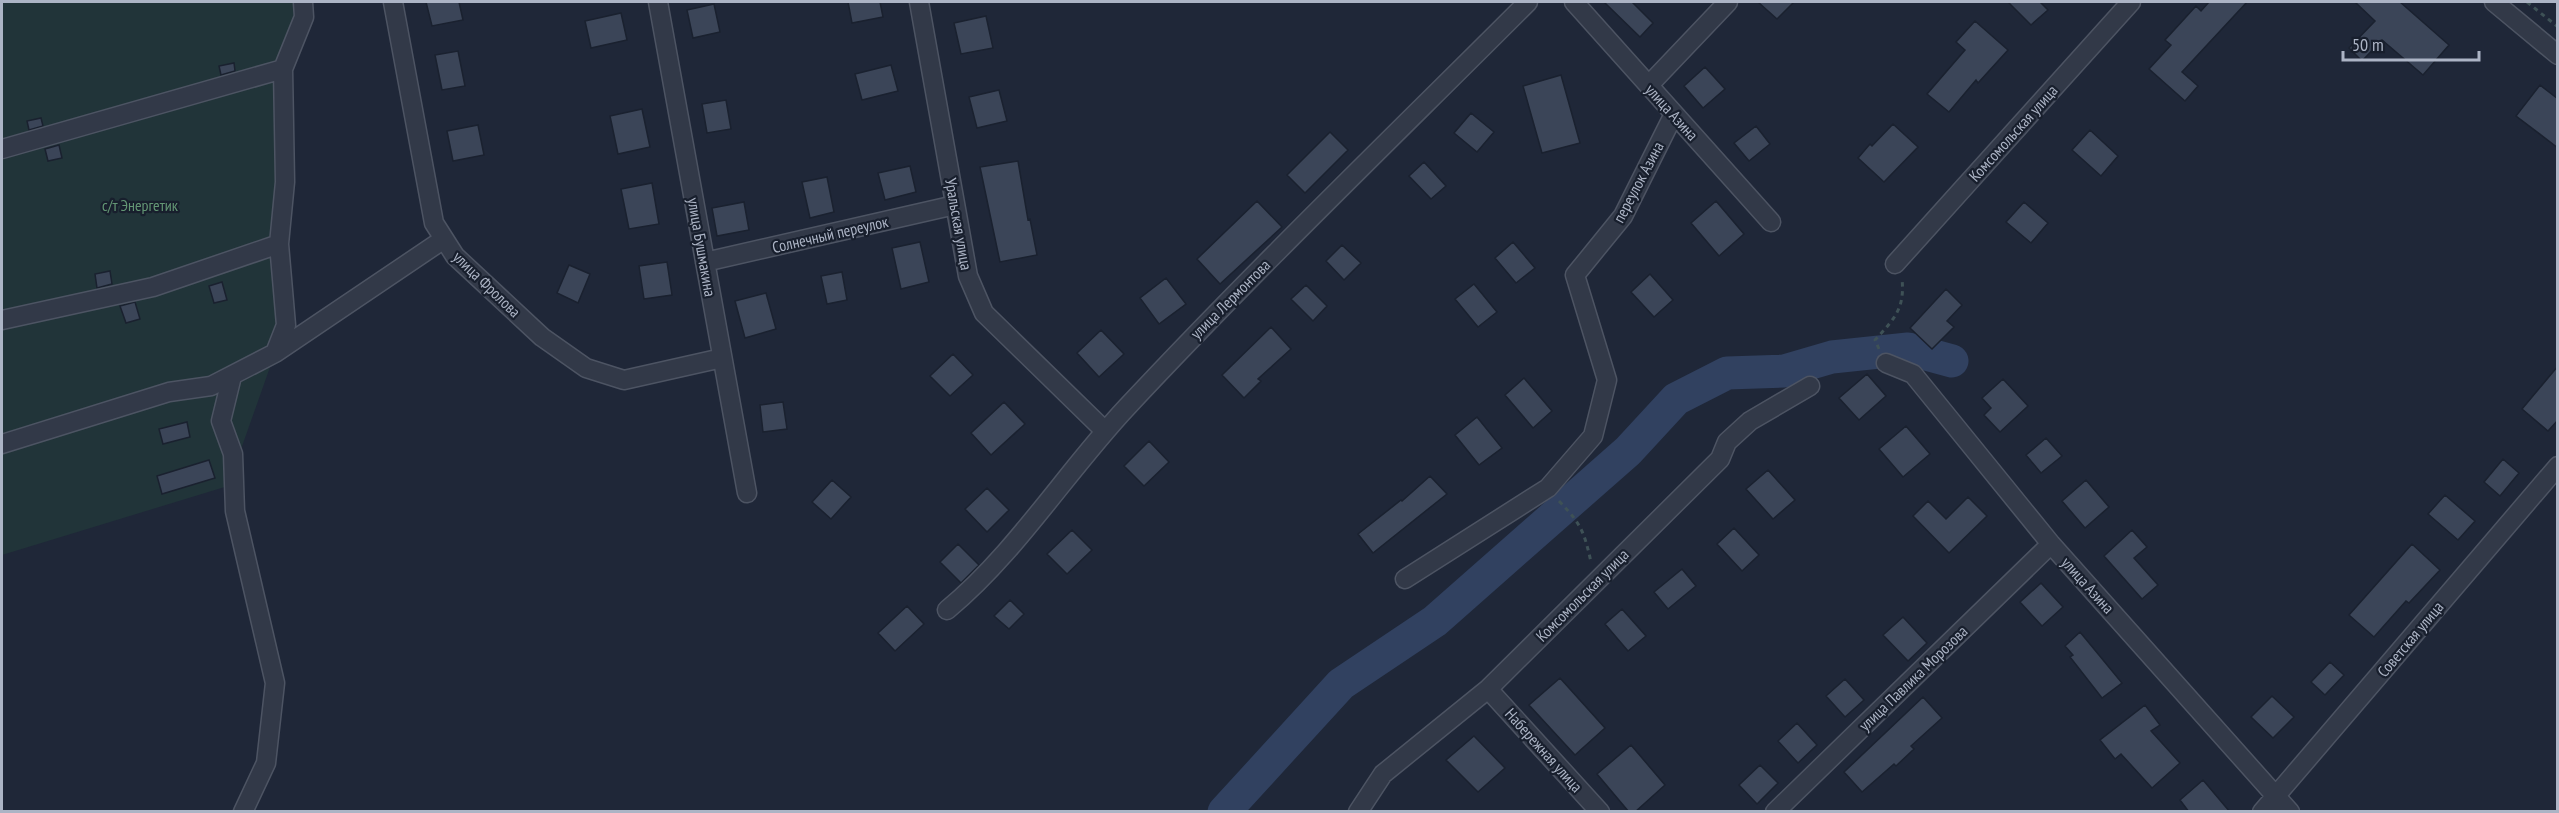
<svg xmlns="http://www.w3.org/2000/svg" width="2559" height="813" viewBox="0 0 2559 813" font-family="'PT Sans Narrow',sans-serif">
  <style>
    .green { fill: #213439 }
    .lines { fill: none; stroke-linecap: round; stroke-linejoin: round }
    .river { stroke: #314160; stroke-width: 33 }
    .building { fill: #3b4558; stroke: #1a212f; stroke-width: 1.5 }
    .minor-casing { stroke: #4d5463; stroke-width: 21 }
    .path { stroke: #3e5156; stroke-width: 3; stroke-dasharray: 4.5 4.5; stroke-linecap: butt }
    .minor { stroke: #323948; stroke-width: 18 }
    .labels { text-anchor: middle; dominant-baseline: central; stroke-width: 4.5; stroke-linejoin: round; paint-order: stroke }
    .street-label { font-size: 16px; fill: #acb4c5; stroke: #181f2d }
    .park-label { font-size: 16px; fill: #639674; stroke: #181f2d }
  </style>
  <rect width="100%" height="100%" fill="#1f2738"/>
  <!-- green -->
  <path class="green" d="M2 2H302L279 78V261L275 353 228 486 2 555Z"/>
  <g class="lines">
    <!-- river -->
    <path class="river" d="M1224 812 1341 684 1435 621 1628 451 1676 399 1727 373 1784 371 1832 357 1908 349 1952 361"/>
  </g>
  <!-- building -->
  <path class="building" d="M426 2H459L463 20 432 26Z
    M848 2H880L883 17 852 23Z
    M1604 2H1632L1653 23 1640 37Z
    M1758 2H1794L1777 19Z
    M2008 2H2040L2048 10 2031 25Z
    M2209 2H2247L2182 72 2198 86 2185 101 2149 69 2171 45 2165 40 2196 6 2201 11Z
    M2355 2H2400L2449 45 2423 75 2382 40 2362 61 2349 48 2375 21Z
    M714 4 720 32 693 38 687 10Z
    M621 13 627 40 591 48 585 21Z
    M986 16 993 48 961 54 954 23Z
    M1975 21 2008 50 1978 83 1976 80 1949 112 1927 94 1965 50 1956 42Z
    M458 51 465 86 442 90 435 55Z
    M234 63 235 71 221 75 219 66Z
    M891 65 898 91 862 100 855 74Z
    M1705 67 1725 89 1703 108 1684 86Z
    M1561 75 1580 143 1542 153 1523 86Z
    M2540 85 2558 99V148L2516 116Z
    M999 90 1007 121 977 128 969 97Z
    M726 100 731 129 707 133 702 104Z
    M642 109 650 147 618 154 610 116Z
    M1471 113 1494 132 1477 152 1454 133Z
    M41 118 43 126 29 130 27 121Z
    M1893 124 1918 147 1884 182 1858 158 1870 144 1872 146Z
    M478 125 484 155 453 161 447 131Z
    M1756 126 1770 144 1749 161 1734 143Z
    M2090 130 2118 156 2101 176 2072 150Z
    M1330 132 1348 150 1305 193 1287 175Z
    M59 145 62 158 48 161 45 149Z
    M1018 161 1028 220 1030 219 1037 255 1000 262 980 167Z
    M1424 162 1446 186 1431 199 1409 176Z
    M910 166 916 192 885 200 878 173Z
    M827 177 834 212 810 218 802 182Z
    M652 183 659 224 629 229 621 189Z
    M1257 201 1282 227 1220 284 1197 259Z
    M1716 201 1744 234 1719 256 1691 223Z
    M744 202 749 230 717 236 712 208Z
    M2024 202 2048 223 2031 243 2006 222Z
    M920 242 929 282 901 289 892 248Z
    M1513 242 1535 268 1516 283 1495 258Z
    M1342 245 1361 263 1344 280 1326 261Z
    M667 262 672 295 644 299 639 266Z
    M569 265 590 274 578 303 557 293Z
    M110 271 112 284 97 288 95 274Z
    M842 272 847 300 827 304 821 276Z
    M1650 274 1673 300 1654 317 1631 292Z
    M1166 278 1186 304 1159 324 1140 298Z
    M222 282 227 300 214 303 209 286Z
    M1474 284 1497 312 1478 327 1455 299Z
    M1306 285 1327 306 1313 321 1291 299Z
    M1946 289 1962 305 1947 321 1954 327 1932 349 1910 328Z
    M766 293 776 329 745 338 735 301Z
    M135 302 140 319 126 323 120 306Z
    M1271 327 1291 349 1258 379 1261 381 1244 398 1222 375Z
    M1101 330 1124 354 1099 377 1077 353Z
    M953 354 973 375 950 396 930 376Z
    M2558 366V420L2548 431 2522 409Z
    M1867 374 1886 396 1859 420 1839 398Z
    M1524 378 1552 411 1533 428 1505 395Z
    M2003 379 2028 406 2000 432 1984 415 1991 408 1982 398Z
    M783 402 787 429 763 432 760 405Z
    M1004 402 1025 424 991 455 971 433Z
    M1477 417 1502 448 1479 465 1455 435Z
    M187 422 190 437 163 444 159 429Z
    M1906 426 1930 454 1903 477 1879 449Z
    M2046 438 2062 456 2041 473 2026 455Z
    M1149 441 1169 462 1144 486 1124 466Z
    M2503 459 2519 473 2500 496 2484 482Z
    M209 460 215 478 162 494 157 476Z
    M1768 470 1795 500 1773 519 1746 489Z
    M1430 476 1447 494 1373 553 1358 534 1401 500 1402 501Z
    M832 480 851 497 831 519 812 502Z
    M2086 480 2109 507 2085 528 2062 501Z
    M987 488 1009 510 987 532 965 509Z
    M2445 495 2475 521 2458 540 2428 514Z
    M1968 497 1987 516 1949 553 1913 516 1928 501 1946 519Z
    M1734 528 1759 555 1742 571 1717 544Z
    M1072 530 1092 550 1067 574 1047 554Z
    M2132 530 2147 547 2134 558 2158 585 2142 599 2104 556Z
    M958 544 979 565 961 583 940 562Z
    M2412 544 2440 570 2409 603 2406 601 2374 637 2349 615Z
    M1682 569 1696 586 1668 609 1654 592Z
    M2041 583 2063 607 2042 626 2020 602Z
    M1010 600 1024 614 1009 629 994 616Z
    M907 606 924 624 895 651 878 633Z
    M1622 609 1646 636 1628 651 1605 624Z
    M1903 617 1927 643 1908 661 1883 635Z
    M2080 632 2122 683 2102 698 2070 657 2073 655 2065 646Z
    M2330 662 2344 675 2325 695 2311 682Z
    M1560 678 1605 728 1575 755 1529 705Z
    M1845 679 1864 700 1845 717 1826 696Z
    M2272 696 2294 717 2273 738 2251 717Z
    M1923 697 1942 718 1911 746 1914 749 1896 766 1894 764 1862 792 1844 772Z
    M2145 705 2160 725 2151 731 2180 763 2152 788 2121 754 2115 759 2100 740Z
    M1797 723 1817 745 1798 763 1778 741Z
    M1474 736 1505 768 1478 792 1446 760Z
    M1631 745 1665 785 1635 812H1629L1597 774Z
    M1760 765 1778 783 1757 804 1739 785Z
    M2203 780 2230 812H2189L2180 800Z"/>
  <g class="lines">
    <!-- minor casing -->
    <g class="minor-casing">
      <path id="minor" d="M393 2 434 223 455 256 542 337 586 368 624 380 722 358
        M658 2 747 493
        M919 2 968 276 984 313 1104 430
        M1574 2 1771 222
        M2494 2 2558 55
        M1649 85 1728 2
        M2 149 283 69
        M705 262 955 205
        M1895 264 2131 2
        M2 320 153 287 279 244
        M275 353 444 239
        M1886 363 1913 374 2051 544 2290 812
        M232 376 221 421 233 454 235 511 275 683 266 763 243 812
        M2 444 169 392 211 386 275 353 286 325 279 244 285 182 283 69 304 17 303 2
        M1405 579 1548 488 1593 436 1607 380 1575 275 1623 216 1674 114
        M947 610C1015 554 1066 472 1127 407 1257 268 1394 136 1528 2
        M1488 689 1600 812
        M1358 812 1383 774 1488 689 1720 459 1727 442 1750 421 1810 386
        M1775 812 2051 544
        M2262 812 2558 466"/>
    </g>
    <!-- path -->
    <path class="path" d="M2527 2 2558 27
      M1879 349 1875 340C1894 319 1905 309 1902 279
      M1559 501C1581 524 1584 531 1591 562"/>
    <!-- minor -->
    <use href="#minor" class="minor"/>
  </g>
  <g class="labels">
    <!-- street labels -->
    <g class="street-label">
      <text transform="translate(1672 112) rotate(48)">улица Азина</text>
      <text transform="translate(2013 133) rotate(-48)">Комсомольская улица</text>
      <text transform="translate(1638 182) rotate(-62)">переулок Азина</text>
      <text transform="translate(959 224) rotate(80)">Уральская улица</text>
      <text transform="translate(830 234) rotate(-13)">Солнечный переулок</text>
      <text transform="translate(702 247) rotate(80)">улица Бушмакина</text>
      <text transform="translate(487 284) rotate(44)">улица Фролова</text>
      <text transform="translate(1230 299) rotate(-45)">улица Лермонтова</text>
      <text transform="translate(2088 585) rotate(48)">улица Азина</text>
      <text transform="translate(1582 595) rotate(-45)">Комсомольская улица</text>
      <text transform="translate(2410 639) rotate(-50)">Советская улица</text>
      <text transform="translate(1913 678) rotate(-44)">улица Павлика Морозова</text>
      <text transform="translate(1544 750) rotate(48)">Набережная улица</text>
    </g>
    <!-- park labels -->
    <g class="park-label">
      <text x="140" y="205">с/т Энергетик</text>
    </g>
  </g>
  <!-- border -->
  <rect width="2559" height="813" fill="none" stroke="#acb4c5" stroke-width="6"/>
  <!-- scale -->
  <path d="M2343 51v9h136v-9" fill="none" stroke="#acb4c5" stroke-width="3"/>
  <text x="2352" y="51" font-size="18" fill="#acb4c5" stroke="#181f2d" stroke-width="4.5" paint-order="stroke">50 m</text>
</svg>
